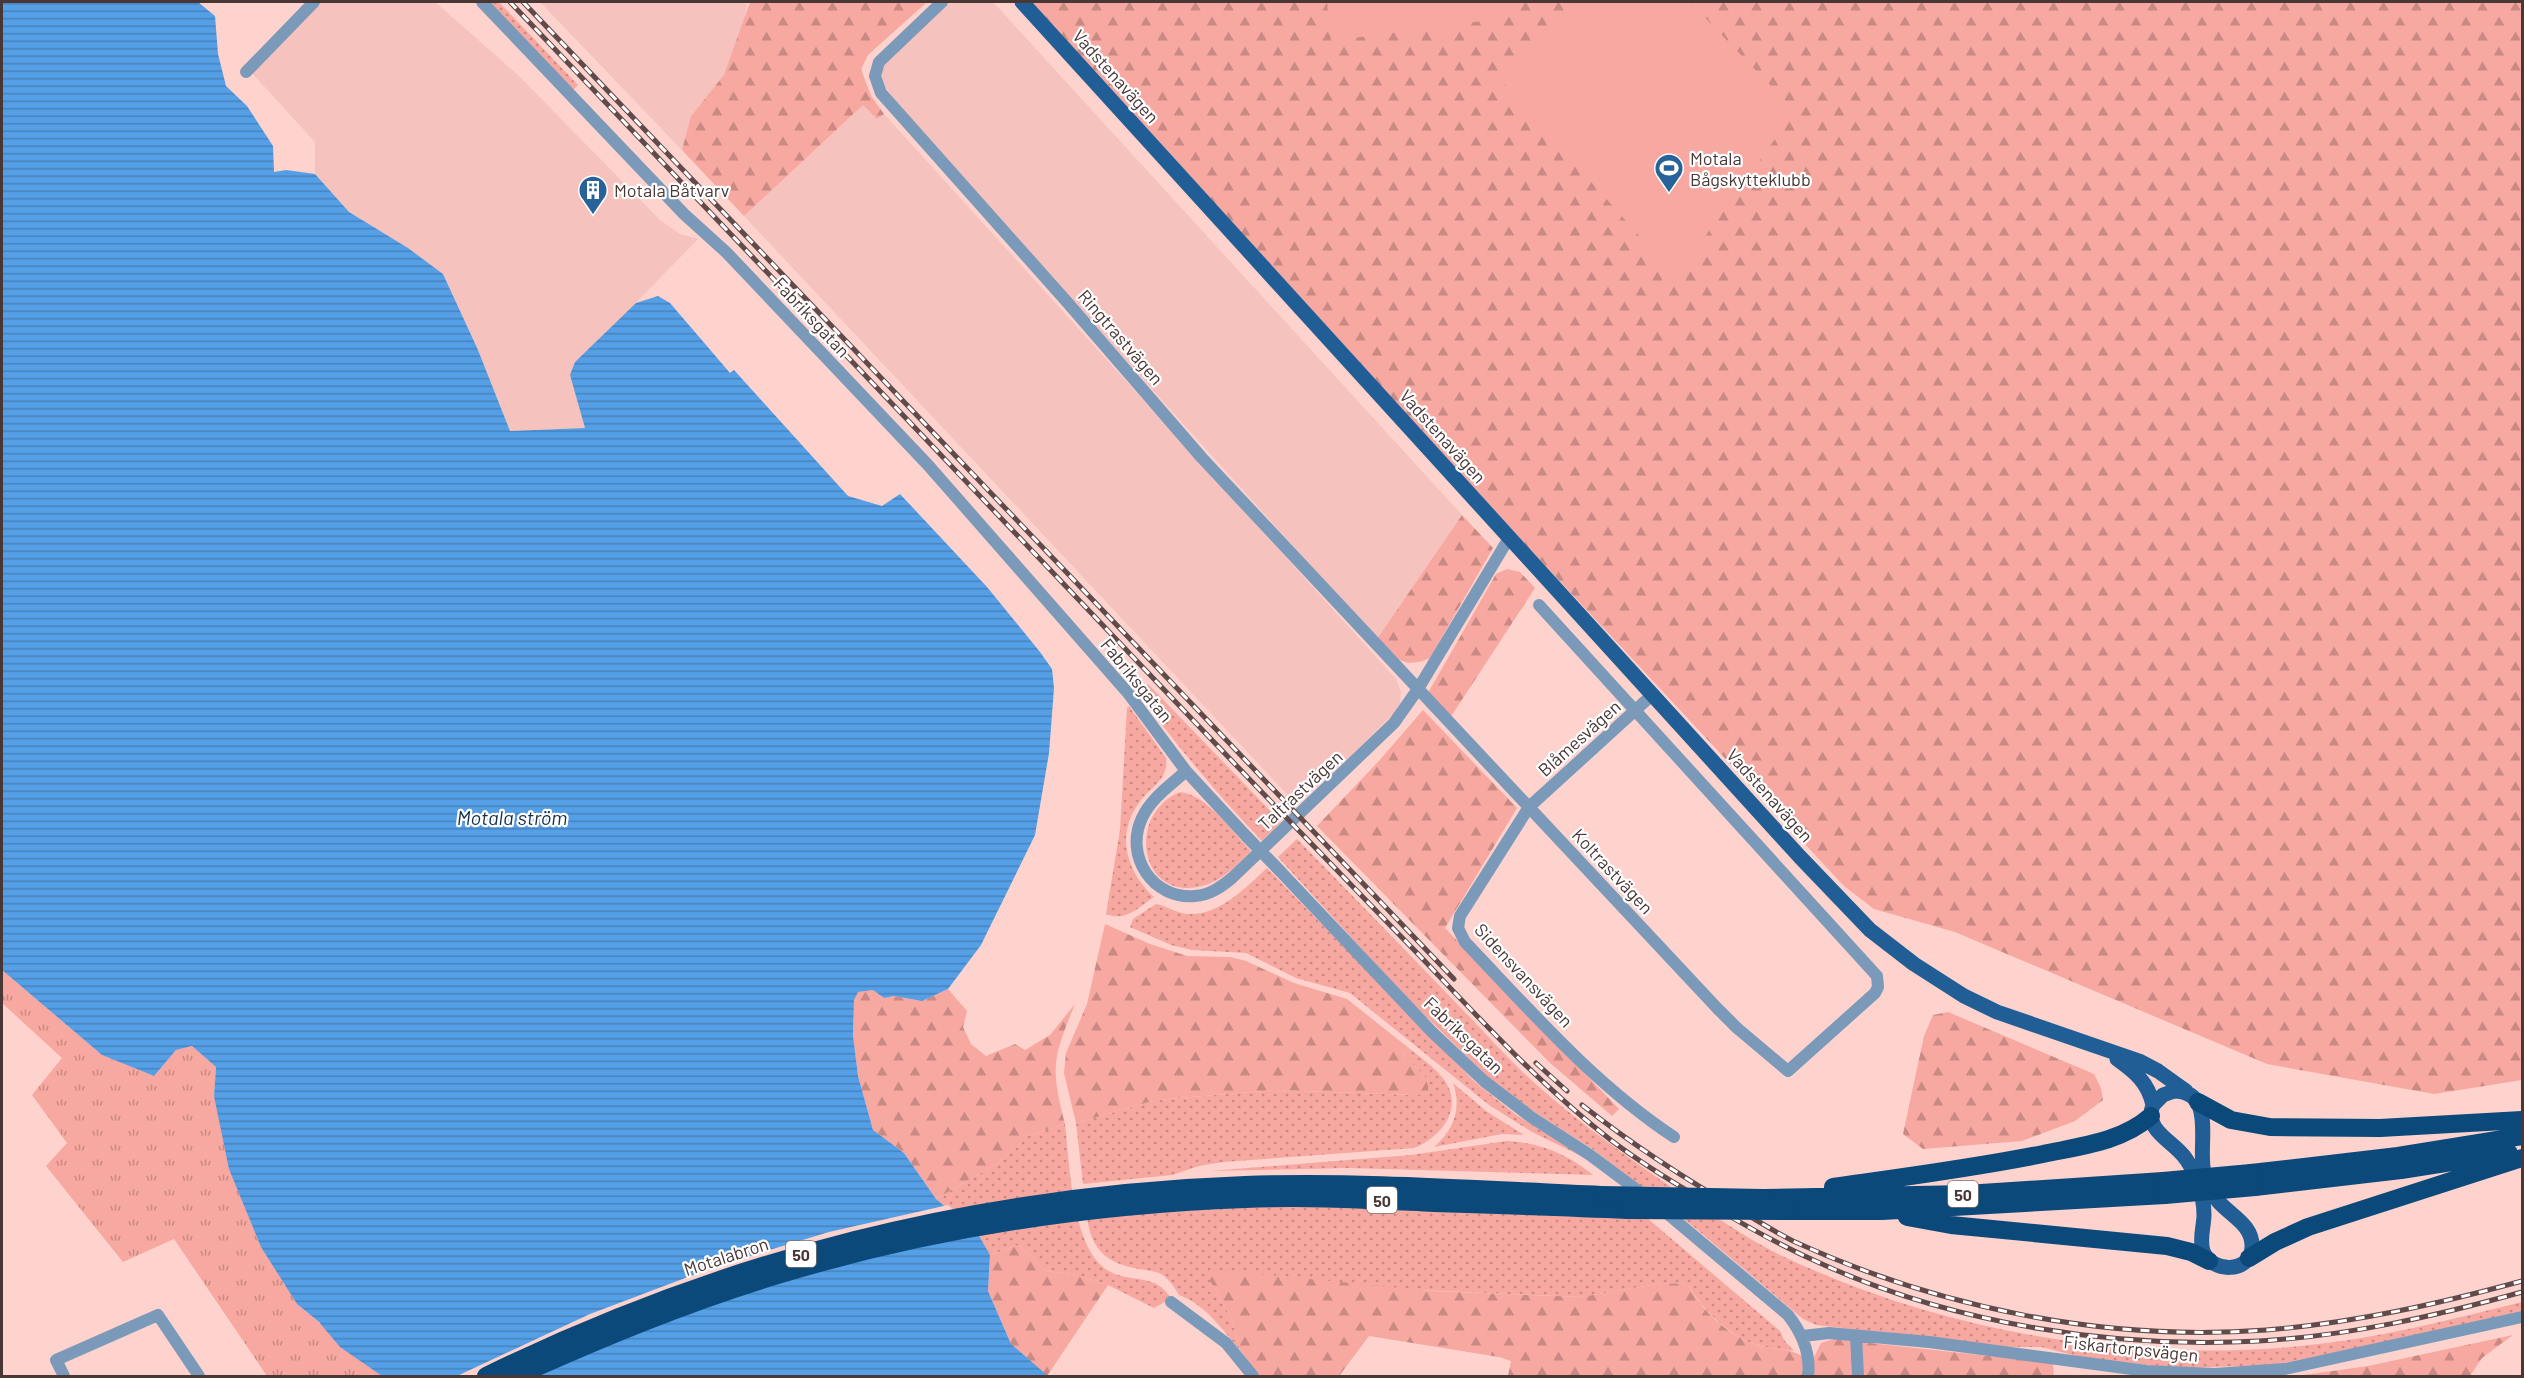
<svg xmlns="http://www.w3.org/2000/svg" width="2524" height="1378" viewBox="0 0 2524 1378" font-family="Barlow,sans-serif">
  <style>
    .built { fill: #f5c2bd }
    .grass { fill: url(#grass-dots) }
    .forest { fill: url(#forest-firs) }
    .park { fill: url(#park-tufts) }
    .pitch { fill: #f7a8a0 }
    .water { fill: url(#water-rules) }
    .pier { fill: #fed2cd }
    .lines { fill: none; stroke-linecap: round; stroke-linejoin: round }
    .minor { stroke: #7b9ab9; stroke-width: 12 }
    .major { stroke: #205e95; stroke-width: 15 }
    .highway { stroke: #0a497a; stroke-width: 18 }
    .rail-casing { stroke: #614b4a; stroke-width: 5 }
    .rail { stroke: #fff; stroke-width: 3; stroke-dasharray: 9; stroke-linecap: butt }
    .minor-bridge { stroke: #7b9ab9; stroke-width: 12 }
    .highway-bridge { stroke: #0a497a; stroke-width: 18 }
    .labels { text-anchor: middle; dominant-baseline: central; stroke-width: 4.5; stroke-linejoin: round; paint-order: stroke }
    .shield { fill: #fff; stroke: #807372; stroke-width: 1.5 }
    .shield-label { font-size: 16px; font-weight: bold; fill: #493736 }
    .street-label { font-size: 18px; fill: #493736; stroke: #fff }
    .poi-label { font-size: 18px; fill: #493736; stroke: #fff; text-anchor: start }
    .water-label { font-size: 20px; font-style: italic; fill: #102f4b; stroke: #fff }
  </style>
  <defs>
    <pattern id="grass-dots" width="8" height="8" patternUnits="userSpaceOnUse" patternTransform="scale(1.5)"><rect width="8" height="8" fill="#f7a8a0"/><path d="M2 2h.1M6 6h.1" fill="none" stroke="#ca8a83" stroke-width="1.8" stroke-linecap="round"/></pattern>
    <pattern id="forest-firs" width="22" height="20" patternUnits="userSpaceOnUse" patternTransform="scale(1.5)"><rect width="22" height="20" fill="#f7a8a0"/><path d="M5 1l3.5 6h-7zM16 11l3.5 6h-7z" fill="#ca8a83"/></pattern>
    <pattern id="park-tufts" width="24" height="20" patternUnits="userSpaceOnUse" patternTransform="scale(1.5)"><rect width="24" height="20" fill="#f7a8a0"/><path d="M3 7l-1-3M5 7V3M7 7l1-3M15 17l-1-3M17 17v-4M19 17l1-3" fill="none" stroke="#ca8a83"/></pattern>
    <pattern id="water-rules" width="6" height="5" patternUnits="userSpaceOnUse" patternTransform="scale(1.5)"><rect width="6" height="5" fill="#559fe6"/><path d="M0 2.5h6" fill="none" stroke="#4882bb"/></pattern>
  </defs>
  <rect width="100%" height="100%" fill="#fed2cd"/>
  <!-- built -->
  <path class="built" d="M320 2H435L518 75 660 220 680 234 698 239 624 315 570 375 585 428 510 431 478 350 443 274 408 248 349 212 315 174V142L252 73Z
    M540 2H747L744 24 724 75 691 116 682 150Z
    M950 2H993L1462 515 1377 639 899 108 885 86 881 72 885 62Z
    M863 105 877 119 884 114 1396 679 1401 692 1400 703 1393 714 1357 750 1297 805 744 216Z"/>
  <!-- grass -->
  <path class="grass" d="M489 2H499L578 85 573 90Z
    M1148 684 1281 822 1262 841C1217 794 1177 746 1139 694Z
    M1129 706 1166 758C1169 780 1150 787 1139 803 1115 835 1127 872 1154 897 1138 908 1125 922 1106 914L1120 830 1127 708Z
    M1180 792C1209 796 1231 831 1251 851 1237 865 1222 881 1202 886 1139 902 1126 814 1180 792Z
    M1297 839C1351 894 1405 950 1459 1006 1485 1032 1510 1062 1538 1086 1582 1125 1630 1159 1678 1192 1712 1214 1744 1237 1780 1255 1942 1332 2124 1363 2301 1346 2376 1339 2449 1320 2522 1302V1313L2274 1365 2178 1368 2084 1358 2042 1347H2010L1816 1325 1803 1319 1694 1227 1594 1150 1533 1111 1489 1078 1399 990 1278 857Z
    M1267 868 1475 1082 1515 1114 1585 1158 1532 1132 1489 1105 1350 993 1296 978 1246 953 1192 950 1171 945 1130 927 1133 919 1156 904C1167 906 1176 913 1187 914 1220 916 1245 888 1267 868Z
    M1410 1049C1421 1058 1436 1068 1445 1081 1464 1109 1440 1138 1414 1148L1223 1162 1199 1166 1172 1175 1083 1184 1076 1123 1156 1100 1274 1090 1414 1095 1429 1093 1427 1079 1403 1054Z
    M1453 1083 1486 1111 1524 1135 1502 1134 1434 1147C1454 1130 1462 1108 1453 1083Z
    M1065 1124C1070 1163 1071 1258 1115 1274 1138 1282 1156 1275 1171 1298L1154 1308 1108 1285 1072 1274 1045 1271 1019 1245 990 1255 978 1234 936 1199 998 1163 1028 1136Z
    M1507 1141C1541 1143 1567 1154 1593 1175L1348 1168 1211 1171 1411 1155Z
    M1316 1206 1647 1218 1780 1331 1784 1340 1794 1351C1783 1349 1772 1349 1761 1346 1733 1340 1701 1309 1688 1284L1663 1283 1581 1297 1210 1281 1231 1318 1240 1350C1222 1329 1206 1305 1179 1295 1175 1288 1169 1279 1161 1274 1155 1271 1145 1270 1139 1269 1107 1263 1092 1251 1087 1218L1238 1207Z"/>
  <!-- forest -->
  <path class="forest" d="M750 2H927L868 55 861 69 871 96 884 114 877 119 863 105 744 216 682 150 691 116 724 75Z
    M1032 2H2522V1080L2434 1094 2267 1064 1955 932 1874 909 1844 886 1514 532Z
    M1462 515 1493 548 1430 658C1402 670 1396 658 1377 639Z
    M1507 569 1520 572 1535 588 1450 718 1428 693 1496 574Z
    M1423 710 1517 808 1445 928 1619 1109 1612 1116 1549 1062 1317 826 1378 762Z
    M1105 924 1150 944 1187 956 1230 957 1246 961 1294 983 1347 999 1410 1049 1403 1054 1427 1079 1429 1093 1414 1095 1274 1090 1156 1100 1076 1123 1064 1073 1066 1053 1087 1004Z
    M948 989 967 1011 963 1027 971 1044 986 1056 1015 1044 1025 1050 1050 1035 1075 1004C1053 1058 1050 1066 1065 1124L1028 1136 998 1163 936 1199 904 1153 873 1130 858 1076 853 1035 854 1000 857 992 873 990 884 998 894 996 922 1001Z
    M1948 1012 2094 1074 2101 1088 2103 1100 2075 1121 2022 1141 1923 1149 1903 1134 1924 1036 1933 1015Z
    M1019 1245 1045 1271 1072 1274 1108 1285 1047 1376 1011 1344 988 1291 990 1255Z
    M1210 1269 1431 1291 1581 1297 1663 1283 1688 1284C1701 1310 1730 1338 1760 1346 1776 1350 1790 1348 1804 1357L1805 1376H1508L1511 1361 1499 1357 1369 1336 1339 1376H1259L1240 1350 1231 1318 1210 1281Z
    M2513 1335 2482 1358 2470 1376H2297L2368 1366Z
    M1834 1339 2053 1363 2054 1376H1813L1814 1357 1821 1343Z"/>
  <!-- park -->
  <path class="park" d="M2 970 102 1055 154 1076 176 1050 192 1046 216 1067 214 1096 297 1304 382 1376H267L174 1239 123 1262 46 1166 67 1143 32 1095 62 1058 2 1003Z"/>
  <!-- pitch -->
  <path class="pitch" d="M1327 2H1503L1490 20 1331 41Z
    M1578 2H1690L1795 111 1676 277 1495 74Z"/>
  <!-- water -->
  <path class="water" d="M2 2H198L215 16 218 54 226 86 247 106 273 146 274 172 286 170 315 174 349 212 408 248 443 274 478 350 510 431 585 428 570 375 575 362 636 303 658 296 670 303 730 373 734 370 848 496 882 506 900 494 987 587 1040 652 1052 669 1054 688 1049 753 1035 835 981 945 948 989 922 1001 894 996 884 998 873 990 858 992 854 1000 853 1035 858 1076 873 1130 904 1153 936 1199 978 1234 990 1255 988 1291 1011 1344 1048 1376H382L340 1347 319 1322 297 1304 261 1247 229 1169 214 1096 216 1067 192 1046 176 1050 154 1076 102 1055 2 970Z"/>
  <!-- pier -->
  <path class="pier" d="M948 1205 980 1232 881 1255 780 1282 685 1314 535 1376H457L590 1314 717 1266 829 1232Z"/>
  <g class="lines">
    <!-- minor -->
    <path class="minor" d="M482 2 684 214 727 253 928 465 1128 693 1186 771 1247 837
      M942 2 879 62 875 76 881 93 1067 302 1202 458 1717 1008 1737 1028 1788 1071 1875 993 1878 987 1877 976 1539 605
      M246 72 314 2
      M1652 695 1529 807 1460 916 1458 928 1465 942C1531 1011 1594 1084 1674 1137
      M1186 771C1171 785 1151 798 1142 818 1124 856 1153 900 1195 896 1210 895 1221 887 1232 878L1394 723 1418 689 1509 538
      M1280 871 1432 1032 1484 1081 1531 1117 1590 1155 1645 1196
      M1663 1210 1788 1315C1802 1333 1811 1353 1808 1376
      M1171 1302 1226 1343 1253 1376
      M1803 1336 1829 1333 1929 1342 2147 1371 2215 1374 2285 1369 2522 1317
      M1856 1336 1858 1376
      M64 1376 56 1360 158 1315 199 1376"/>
    <!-- major -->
    <path class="major" d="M1022 2 1800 857 1870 930 1914 964 1964 996 1997 1012 2139 1061 2158 1071 2186 1091
      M2117 1059C2135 1072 2148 1082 2153 1105
      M2174 1091C2217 1091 2197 1146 2204 1173 2207 1183 2211 1193 2218 1201 2231 1216 2253 1225 2252 1247 2251 1274 2211 1273 2203 1251 2199 1239 2204 1226 2204 1215 2204 1204 2202 1194 2198 1183 2195 1175 2191 1166 2186 1159 2174 1141 2143 1131 2153 1105L2163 1095Z"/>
    <!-- highway -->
    <path class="highway" d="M2198 1102 2231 1120 2270 1127 2380 1128 2522 1120
      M2251 1173 2398 1156 2522 1136
      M1833 1187C1904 1177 1974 1168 2043 1154 2081 1146 2121 1142 2151 1116
      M2255 1187 2401 1170 2509 1153
      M1763 1198 1966 1194 2163 1181
      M1791 1211H1882L2165 1195
      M1907 1217 1951 1225 2167 1246 2191 1252 2209 1261
      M2249 1258 2275 1242 2308 1227 2522 1158
      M486 1376C728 1258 975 1195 1245 1185 1363 1181 1483 1190 1601 1195
      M517 1376C602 1338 688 1302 778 1275 929 1229 1087 1205 1245 1199 1308 1196 1371 1200 1434 1203 1499 1205 1564 1207 1628 1210"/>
    <!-- rail casing -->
    <g class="rail-casing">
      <path id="rail" d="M510 2C724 227 939 453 1153 678 1241 771 1330 863 1419 955 1481 1020 1541 1086 1612 1141 1640 1162 1669 1180 1698 1197 1738 1222 1779 1245 1822 1264 1954 1324 2114 1349 2259 1341 2348 1336 2436 1316 2522 1292
        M523 2 1454 979
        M1536 1063 1567 1091
        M1582 1105C1633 1145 1685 1179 1741 1211 1758 1221 1775 1232 1793 1241 1939 1308 2105 1342 2266 1330 2354 1323 2438 1304 2522 1281"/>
    </g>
    <!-- rail -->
    <use href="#rail" class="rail"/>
    <!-- minor-bridge -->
    <path class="minor-bridge" d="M1247 837 1280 871"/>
    <!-- highway-bridge -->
    <path class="highway-bridge" d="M2163 1181 2251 1173
      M1601 1195 1763 1198
      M2165 1195 2255 1187
      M1628 1210 1791 1211"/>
  </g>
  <!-- icons -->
  <defs>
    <g id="stadium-pin" transform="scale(1.5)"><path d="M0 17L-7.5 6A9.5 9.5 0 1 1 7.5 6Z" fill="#27639a" stroke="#fff"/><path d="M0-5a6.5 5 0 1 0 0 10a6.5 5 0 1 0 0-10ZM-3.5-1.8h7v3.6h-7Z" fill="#fff"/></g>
    <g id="building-pin" transform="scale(1.5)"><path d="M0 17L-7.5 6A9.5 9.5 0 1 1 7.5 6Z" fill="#27639a" stroke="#fff"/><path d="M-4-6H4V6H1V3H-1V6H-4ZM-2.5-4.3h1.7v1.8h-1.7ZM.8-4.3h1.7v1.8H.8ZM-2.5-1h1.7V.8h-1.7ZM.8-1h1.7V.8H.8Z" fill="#fff"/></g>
  </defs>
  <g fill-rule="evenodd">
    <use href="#stadium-pin" x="1669" y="168"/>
    <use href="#building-pin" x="593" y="190"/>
  </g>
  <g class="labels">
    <!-- shield labels -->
    <g class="shield">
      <rect x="1948" y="1181" width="30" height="26" rx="4.5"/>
      <rect x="1367" y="1187" width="30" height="26" rx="4.5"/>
      <rect x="786" y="1241" width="30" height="26" rx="4.5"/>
    </g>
    <g class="shield-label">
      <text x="1963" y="1194">50</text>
      <text x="1382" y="1200">50</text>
      <text x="801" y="1254">50</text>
    </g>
    <!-- street labels -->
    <g class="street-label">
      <text transform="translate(1116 76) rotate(48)">Vadstenavägen</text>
      <text transform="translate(812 317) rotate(47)">Fabriksgatan</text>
      <text transform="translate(1121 337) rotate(49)">Ringtrastvägen</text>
      <text transform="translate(1443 436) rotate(48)">Vadstenavägen</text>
      <text transform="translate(1137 680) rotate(51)">Fabriksgatan</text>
      <text transform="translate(1579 738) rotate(-42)">Blåmesvägen</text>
      <text transform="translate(1300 790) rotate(-43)">Taltrastvägen</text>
      <text transform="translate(1770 795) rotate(48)">Vadstenavägen</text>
      <text transform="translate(1613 871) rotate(47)">Koltrastvägen</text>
      <text transform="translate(1524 975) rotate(47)">Sidensvansvägen</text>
      <text transform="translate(1464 1035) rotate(44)">Fabriksgatan</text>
      <text transform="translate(726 1256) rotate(-18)">Motalabron</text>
      <text transform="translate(2131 1348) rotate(6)">Fiskartorpsvägen</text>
    </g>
    <!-- poi labels -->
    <g class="poi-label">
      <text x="1690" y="158">Motala<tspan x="1690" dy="21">Bågskytteklubb</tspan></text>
      <text x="614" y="190">Motala Båtvarv</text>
    </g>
    <!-- water labels -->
    <g class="water-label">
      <text x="512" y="817">Motala ström</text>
    </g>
  </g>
  <!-- border -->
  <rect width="2524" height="1378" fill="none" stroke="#493736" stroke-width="6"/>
</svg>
